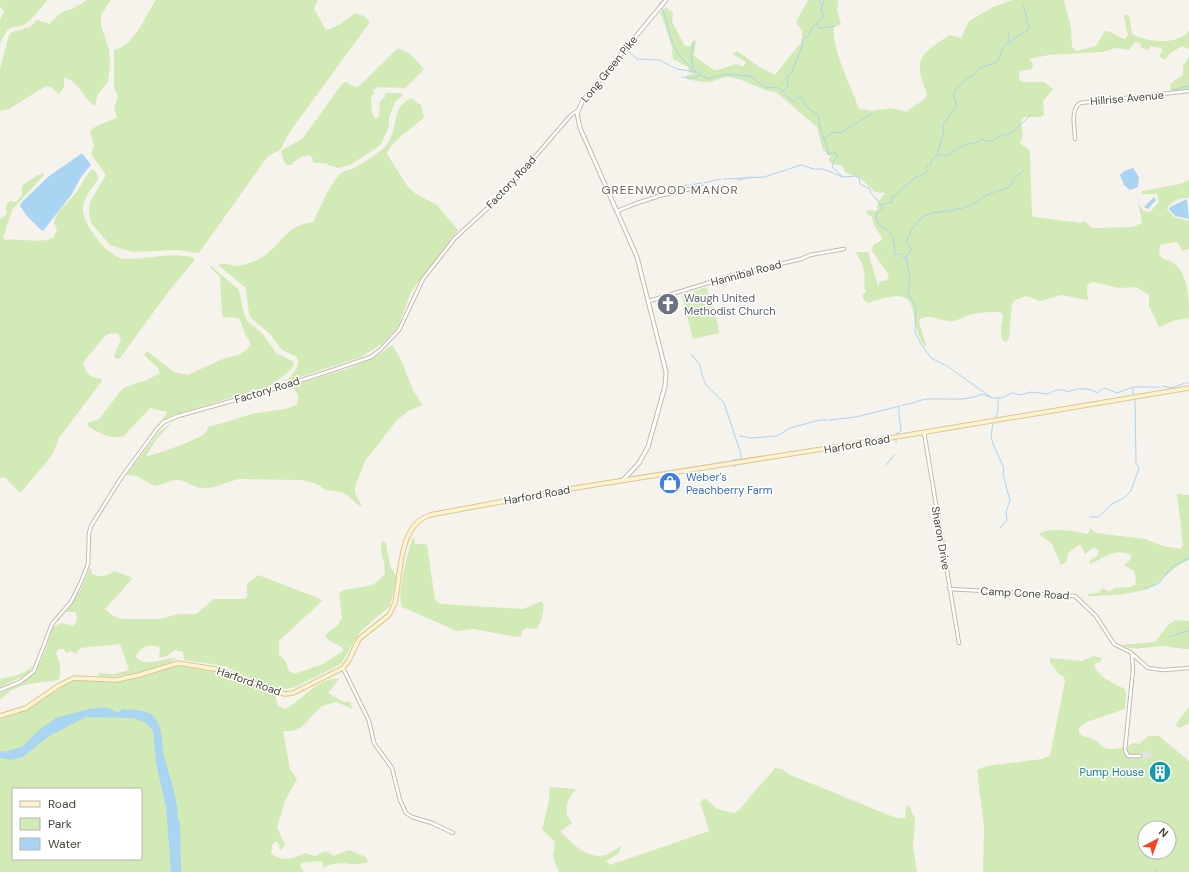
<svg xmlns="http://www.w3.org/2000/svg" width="1189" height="872" viewBox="0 0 1189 872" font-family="'DM Sans',sans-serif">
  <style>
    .green { fill: #d2eab5; fill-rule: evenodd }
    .parking { fill: #e5e3e0 }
    .water { fill: #a9d4f2 }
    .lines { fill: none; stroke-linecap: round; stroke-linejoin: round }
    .stream { stroke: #a9d4f2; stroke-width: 1 }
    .minor-casing { stroke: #c2bbae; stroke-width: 4.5 }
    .tertiary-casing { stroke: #c2bbae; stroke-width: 5 }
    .secondary-casing { stroke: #d6c79b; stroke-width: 5.5 }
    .minor { stroke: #fff; stroke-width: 2.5 }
    .tertiary { stroke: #fff; stroke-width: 3 }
    .secondary { stroke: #fff3cd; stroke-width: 3.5 }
    .labels { text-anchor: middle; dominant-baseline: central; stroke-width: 3; stroke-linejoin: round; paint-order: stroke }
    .street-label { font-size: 11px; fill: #4b4439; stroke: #fff }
    .worship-label { font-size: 11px; fill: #5b616d; stroke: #fff; text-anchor: start }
    .shop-label { font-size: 11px; fill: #366cbe; stroke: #fff; text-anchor: start }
    .culture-label { font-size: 11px; fill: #0d838f; stroke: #fff; text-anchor: end }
    .neighbourhood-label { font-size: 12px; letter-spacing: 1px; fill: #6e6250; stroke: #fff }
  </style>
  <rect width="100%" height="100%" fill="#f6f3ec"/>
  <!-- green -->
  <path class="green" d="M0 0H48C41 7 35 16 28 22 15 33 11 17 0 44V20L4 12 0 6Z
    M87 0H111L101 15V25L109 50 110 64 108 82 98 94 95 106C84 100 78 79 64 78V87L59 94 51 87 46 86 9 109 0 111V69L9 35 12 32 30 27 37 20 49 24 62 12 74 8Z
    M156 0H318L314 9 326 30 339 25 355 13 364 16 370 22 289 133 280 150 268 156 199 253 177 250 132 252 110 245 91 223 89 211 90 202 106 175 91 154 94 146 90 132C96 123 108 123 117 117L114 107 118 97 114 88V50C134 47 144 17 156 0Z
    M808 0H838L837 11 841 24 834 27C832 52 851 85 859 109L872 111 891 108 907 112C912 105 927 102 927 93 912 60 921 53 950 35L961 38 969 21 993 7 1013 0H1064L1071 28 1072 47 1077 51 1096 46 1105 31C1113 31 1117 38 1125 39L1128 35 1124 16 1126 14 1129 16 1132 34C1147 42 1177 46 1189 31V49L1182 46 1168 55 1165 60 1159 56 1163 51 1161 48 1150 46 1148 51 1141 47 1140 43 1135 42 1129 50 1115 48 1103 52 1049 55 1029 59 1033 64 1032 69 1019 71V79L1022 82H1044L1053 89 1043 101 1044 115 1040 117H1024L1021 120 1023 136 1020 143 1029 150 1030 155 1032 214 1034 217 1081 223 1084 221 1092 228 1133 227 1142 223 1138 203 1144 211 1150 212 1159 202 1157 194H1141L1142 191 1180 184 1189 180V198C1181 197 1170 202 1167 209L1174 217 1189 221V249L1182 251 1179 244 1176 242 1160 245 1159 254C1162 260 1167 259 1172 262 1189 274 1189 297 1189 318L1176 320 1159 327 1149 306V295L1136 287 1119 288 1094 282 1089 283 1087 287 1088 300 1061 295 1040 301 1026 296 1015 300 1012 304 1009 338 1006 342 1002 340 1001 328 1003 315 1000 312C990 312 979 312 969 315 964 316 959 320 954 321 942 323 932 313 920 319L919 322 926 345 925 347C903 314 929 282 868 303L864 300 862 296 866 291 864 288C866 274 864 263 855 252H868L878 286 880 282 887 280 889 275 872 251 873 245 882 240V238L874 225 872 217 866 213 868 210 877 211 878 202 885 193 875 192 859 177 846 173 842 166 830 163 829 159 831 156 823 150 817 127 776 92C760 91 746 79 729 77 719 76 715 83 708 82 701 82 693 80 686 79L687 75 695 74 689 72 688 67 673 59 672 47 662 16 659 14 666 7 673 13 672 22 685 46H691L692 41 696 40 694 56 714 70H718L736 64 743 67 746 62 732 54 737 51 761 68 775 75 802 41V31L796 22Z
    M398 48 410 54 424 69 405 88 378 87 373 90 374 94 371 96 372 113 375 118 379 117 380 101 385 97 386 93H400L403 95 395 102 389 118V126L381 144 375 149 350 165 339 168 330 166 326 163H314L311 156C303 154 297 160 291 165H287L284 162 281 151 303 138 342 84 346 82 357 88Z
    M1189 57V90L1171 91 1170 84 1183 75V66Z
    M411 98 421 105 424 117C415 127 390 141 387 154L408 187 416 194 437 205 458 230 411 292 398 327 383 343 361 357 285 382C291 375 301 368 297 357L282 350 270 334 251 318 249 314 246 288 218 265C223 262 233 266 239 266 245 265 252 262 257 260 281 249 282 226 313 222 321 207 328 186 340 174 344 170 350 170 354 168 362 164 382 151 387 144 399 128 391 107 411 98Z
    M92 169 96 172 98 179C92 188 84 197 83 208 81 223 109 259 125 259 148 260 171 251 195 258L194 261 169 291 120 358 117 359 114 356 121 339 118 334 112 333 106 335 85 360 83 364C86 374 91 378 102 379V381L59 438 54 451 46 463 20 493 5 477 0 478V219L7 214 6 205 10 201 16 202C21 197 23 194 22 186L36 176 44 173V175L12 210 3 238 5 240C20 238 39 244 53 238L57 230 54 224C55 211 66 205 74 195 81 187 84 178 92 169Z
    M211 266 239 290 244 314 247 321 262 333 276 353 294 362 293 367 287 373 270 386 176 414 161 421 151 431 166 415 167 412 150 408 124 436C113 440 98 433 89 427L87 423 99 419 123 388 147 380 160 373 158 368 144 355 147 351 174 372 188 375 220 360 241 354 250 346V342L246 336 239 318 223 317 222 314 220 277 211 268Z
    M706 287 716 315 719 333 693 339 682 296Z
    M392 345 400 358 414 392 423 405 410 410 397 420 365 461 355 487V493L362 506 358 505 347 495 341 492 325 490 317 484 302 480 240 479C227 481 218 488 203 488 194 488 186 480 176 480 169 480 163 485 155 486L136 476 126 475 158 433 173 421 156 440 146 456C151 457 202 438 205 433 207 431 207 428 210 426 225 423 238 418 252 414 267 410 284 412 297 404 300 390 295 395 293 386 326 374 364 368 392 345Z
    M1177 494 1189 495V560C1175 565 1165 578 1153 586 1142 594 1103 596 1088 596V594L1098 593 1103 588 1109 592 1115 588 1130 587 1135 585 1136 581 1134 571 1124 565 1130 560 1131 555C1112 548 1106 558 1090 564V560L1097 556 1099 551 1094 547 1085 554 1080 544 1068 553 1066 562 1061 565 1052 544 1039 534C1049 527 1076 531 1088 534L1090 528 1096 533 1145 539 1163 546 1181 549 1183 544Z
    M414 537 415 544H424L427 545 435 600 441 604 523 609 542 601C546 608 541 622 537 629L527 628 523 630 521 636 517 637 473 629 457 631 402 607C396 598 408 551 412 540Z
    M382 541 386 543 390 566 396 576V583L390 606 360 632 341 664 293 688 281 689 258 683 225 666 184 660 183 652 175 650 167 656 159 658 160 648C153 642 138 647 136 657 146 669 168 656 177 658 162 669 117 679 99 676L98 673 113 674 129 670 120 644 80 648 76 654 71 651 66 653 64 649H58L56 654 60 664V677L58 680C43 683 26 682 12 690 8 692 5 697 0 699V693C42 676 39 666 53 627L62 623 72 626 76 623 77 619 76 612H66L80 591 90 567 92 574C101 578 107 576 114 571L131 577 132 579 105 609 113 616 122 619H159L179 614H196L214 599H245L247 596V584L258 575 316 597 322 600 321 602 279 641V655L284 659 289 671 294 674 323 664 343 651V648L327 639 325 635 338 625 342 618 339 593 344 590 373 585 385 574 384 562 381 552Z
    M1176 620 1189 621V649C1180 649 1173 647 1164 646 1149 646 1135 652 1121 645L1155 642 1169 624Z
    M1093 656 1102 658 1100 662 1094 664C1098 678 1114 683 1125 689L1126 694 1125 709 1087 722 1079 728V733C1083 738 1091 737 1096 741 1099 742 1100 746 1103 747 1113 752 1125 747 1133 743L1139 744 1148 736H1159L1189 761V872H983L984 828 977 770 986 766 1043 759 1050 755 1065 681 1064 677 1059 674 1050 662V658L1082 661ZM1145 828H1169V852H1145Z
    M34 664 28 674 0 687V679C14 676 24 675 34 664Z
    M175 665C211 664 242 683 275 693L278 706 285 709C302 701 319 676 339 679L328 693 344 702H350L353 709 336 702C332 703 324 705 321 707 306 719 305 733 283 731L290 769 297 779 285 801 277 827 285 845 280 851 279 844 276 841 272 845 271 853C280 862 294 859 305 853L315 856 326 851 334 856 349 850 366 857 368 862C353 868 341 858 323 868L322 861 301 863 300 866 304 872H0V717L26 709 73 680 113 682 134 678ZM13 789H141V859H13Z
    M1189 707V723L1180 728 1176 726 1177 723Z
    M775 768 782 769 788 774 896 818H905L906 808 909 805 915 819 913 848 917 872H559L553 857 555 842 542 829 548 806 550 787 575 789 576 790C569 795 565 806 567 815 567 818 571 820 572 823L562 830 561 832C573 844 589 862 608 854 613 851 617 848 622 846L619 851V853L606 861 610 865 709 831 700 802 703 799H706L717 809 734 813 739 810Z"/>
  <!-- parking -->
  <path class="parking" d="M1150 751 1152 758 1142 759H1130L1125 754 1134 755Z"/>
  <!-- water -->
  <path class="water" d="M81 154H83L91 165 81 177 72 194 43 231 41 230 27 216 20 206 21 203 49 176Z
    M1133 168 1139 177 1138 187 1130 190 1124 185 1120 175 1124 171Z
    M1154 197 1156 200 1148 209 1144 207Z
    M1187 199 1189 219 1175 216 1169 209 1170 207Z
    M106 707 118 713 122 709 129 710 132 709C138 711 147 711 152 715 164 726 161 742 164 756 169 775 176 793 178 813L177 815 180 823 181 872H171L166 807 156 763 153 731 146 723 133 718 86 717 49 736 23 757 11 760 0 758V751L4 752 22 747 39 730 56 718 89 709Z"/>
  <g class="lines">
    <!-- stream -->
    <path class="stream" d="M819 0 822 6
      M659 4 663 0
      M662 8C666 18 668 29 671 39 677 57 692 70 708 79L725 74 750 76 764 87 779 88 793 102 797 98 802 97 806 107 819 116C817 127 828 143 828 155L833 152 838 155 833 163 832 167 842 176
      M816 24 820 28 836 26
      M1009 41V32
      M626 49 637 59 659 60 677 69 696 72
      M693 67 691 55 693 44
      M682 77 693 78 700 75
      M1173 90 1189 86
      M783 91 788 86 787 77 792 72 803 44 802 39 807 37 815 24 824 17 821 11 824 0
      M825 139 831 133 842 132 873 113
      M937 155 944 132 943 124 957 106 954 96V91L969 77 974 75 980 68 997 62 1003 48 1008 42 1011 43 1012 40 1028 30 1029 26C1025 20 1027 13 1023 6
      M724 179 764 177 801 165 814 169H823L843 177 855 176 859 177 860 184 870 189 871 193 882 206V209L877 212 876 219 879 225C892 229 895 242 895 254H901L906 260
      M738 180 750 177
      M704 183 721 179
      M689 185 702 183
      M669 189 687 185
      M652 195 665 191
      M881 205 892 202 891 197C900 195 902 185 910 183L914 178 926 173 927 166 931 164V160C937 156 940 153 947 156 952 153 956 149 961 147 968 143 977 144 982 139L985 141H991L998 137 1011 133 1031 115
      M691 354 700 365 702 375 706 385 724 403 741 454V459L734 460
      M1187 383H1189
      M1162 386 1171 388 1185 383
      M1133 387V394
      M992 398 947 366 931 358 921 344 915 332 916 307 908 293 910 277 906 257 912 249 906 243C920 203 937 217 969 206 976 204 980 198 987 195 994 191 1003 190 1010 187L1013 180 1024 170
      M993 398H1002L1012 393 1021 395 1031 392 1048 394C1054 390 1061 388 1068 392 1078 388 1088 387 1097 393L1104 388 1117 393 1133 387H1160
      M902 405C911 405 920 399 929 399 946 398 966 402 982 394L990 397
      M899 407V412
      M996 418 998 410V399
      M829 420 856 417 900 406
      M993 423 991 436 993 444 1004 468 1003 474 1010 501 1006 512 1007 520 1000 528
      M896 434 901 431 899 414
      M740 436 751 438 777 436 790 428 820 420H827
      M896 443V439
      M735 465V467
      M886 465 895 454
      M1090 517H1098L1112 504 1124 498 1131 491 1139 468 1136 463 1135 400
      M1145 589 1159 583 1172 567 1189 558
      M1170 637 1189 630
      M1156 872V870"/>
    <!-- minor casing -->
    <g class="minor-casing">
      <path id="minor" d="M1075 139C1075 128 1070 110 1080 103L1189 91
        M617 211C645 199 672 191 703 187
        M649 301 734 275 801 259 810 255 844 249
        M924 432 959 643
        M949 589 1075 596 1096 616 1114 644 1130 652 1148 668 1163 670 1189 668
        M1132 656 1133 669 1125 750 1128 756H1140
        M343 668 369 721 374 743 392 768 400 800 406 813 412 817 432 823 453 833
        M0 690 20 682 34 671 52 624 71 602 81 582 88 564 89 533 91 526 121 478 157 429 164 422 178 416 260 393 324 373 371 357 380 350 399 330 423 279 455 238 502 195 571 115 577 111"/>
    </g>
    <!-- tertiary casing -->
    <g class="tertiary-casing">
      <path id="tertiary" d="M623 480 639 463 648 447 665 386 666 372 637 257 580 128 577 113 583 100 666 0"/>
    </g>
    <!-- secondary casing -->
    <g class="secondary-casing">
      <path id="secondary" d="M0 716 26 708 58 686 74 678 116 680 139 675 178 663 221 670 271 690 285 694 293 693 343 668 349 660 359 639 389 615 395 603C401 575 398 525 430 515L575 488 860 443 1189 388"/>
    </g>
    <!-- minor -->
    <use href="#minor" class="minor"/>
    <!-- tertiary -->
    <use href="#tertiary" class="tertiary"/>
    <!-- secondary -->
    <use href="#secondary" class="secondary"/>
  </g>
  <!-- icons -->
  <defs>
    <g id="church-disc" transform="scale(1.15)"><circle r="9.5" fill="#6b7280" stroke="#fff"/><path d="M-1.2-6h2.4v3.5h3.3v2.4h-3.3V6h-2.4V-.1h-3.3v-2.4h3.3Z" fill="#fff"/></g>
    <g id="shop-disc" transform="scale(1.15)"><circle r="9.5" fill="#3f7fe0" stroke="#fff"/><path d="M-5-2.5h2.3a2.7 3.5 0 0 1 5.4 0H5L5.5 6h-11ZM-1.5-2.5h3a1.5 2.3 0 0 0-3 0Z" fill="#fff"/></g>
    <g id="building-disc" transform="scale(1.15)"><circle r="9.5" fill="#0f9aa8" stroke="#fff"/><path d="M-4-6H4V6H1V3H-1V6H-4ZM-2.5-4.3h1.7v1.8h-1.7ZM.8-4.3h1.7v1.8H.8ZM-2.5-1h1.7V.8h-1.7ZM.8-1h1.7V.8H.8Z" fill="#fff"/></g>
  </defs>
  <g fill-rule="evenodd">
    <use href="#church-disc" x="668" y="304"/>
    <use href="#shop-disc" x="670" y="483"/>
    <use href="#building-disc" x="1160" y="772"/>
  </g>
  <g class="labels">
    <!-- street labels -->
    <g class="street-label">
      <text transform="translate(609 69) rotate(-51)">Long Green Pike</text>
      <text transform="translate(1127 98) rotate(-5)">Hillrise Avenue</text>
      <text transform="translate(511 182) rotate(-47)">Factory Road</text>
      <text transform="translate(746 273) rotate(-15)">Hannibal Road</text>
      <text transform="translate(267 390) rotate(-17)">Factory Road</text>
      <text transform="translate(857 444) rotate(-10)">Harford Road</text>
      <text transform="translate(537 495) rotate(-10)">Harford Road</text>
      <text transform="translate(941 538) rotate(80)">Sharon Drive</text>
      <text transform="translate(1025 593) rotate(3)">Camp Cone Road</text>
      <text transform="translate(249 681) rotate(19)">Harford Road</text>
    </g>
    <!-- worship labels -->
    <g class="worship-label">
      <text x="684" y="298">Waugh United<tspan x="684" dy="13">Methodist Church</tspan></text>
    </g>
    <!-- shop labels -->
    <g class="shop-label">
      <text x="686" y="477">Weber's<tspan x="686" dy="13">Peachberry Farm</tspan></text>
    </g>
    <!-- culture labels -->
    <g class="culture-label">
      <text x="1144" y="772">Pump House</text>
    </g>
    <!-- neighbourhood labels -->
    <g class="neighbourhood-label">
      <text x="670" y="190">GREENWOOD MANOR</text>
    </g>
  </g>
  <!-- legend -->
  <rect x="12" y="788" width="130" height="72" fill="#ffffff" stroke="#b7b4b0"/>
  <rect x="20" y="801" width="20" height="6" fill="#fff3cd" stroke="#b7b4b0"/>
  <text x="48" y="808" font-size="12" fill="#4b4439">Road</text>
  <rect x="20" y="818" width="20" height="12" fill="#d2eab5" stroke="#b7b4b0"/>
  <text x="48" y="828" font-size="12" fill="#4b4439">Park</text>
  <rect x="20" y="838" width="20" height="12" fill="#a9d4f2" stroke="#b7b4b0"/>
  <text x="48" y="848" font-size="12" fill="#4b4439">Water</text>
  <!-- north arrow -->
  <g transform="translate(1157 840) rotate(41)"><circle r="19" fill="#ffffff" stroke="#b7b4b0"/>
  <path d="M0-3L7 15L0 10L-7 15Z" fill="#fc3f1d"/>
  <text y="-6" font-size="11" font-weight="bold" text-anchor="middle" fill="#4b4439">N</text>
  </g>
</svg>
